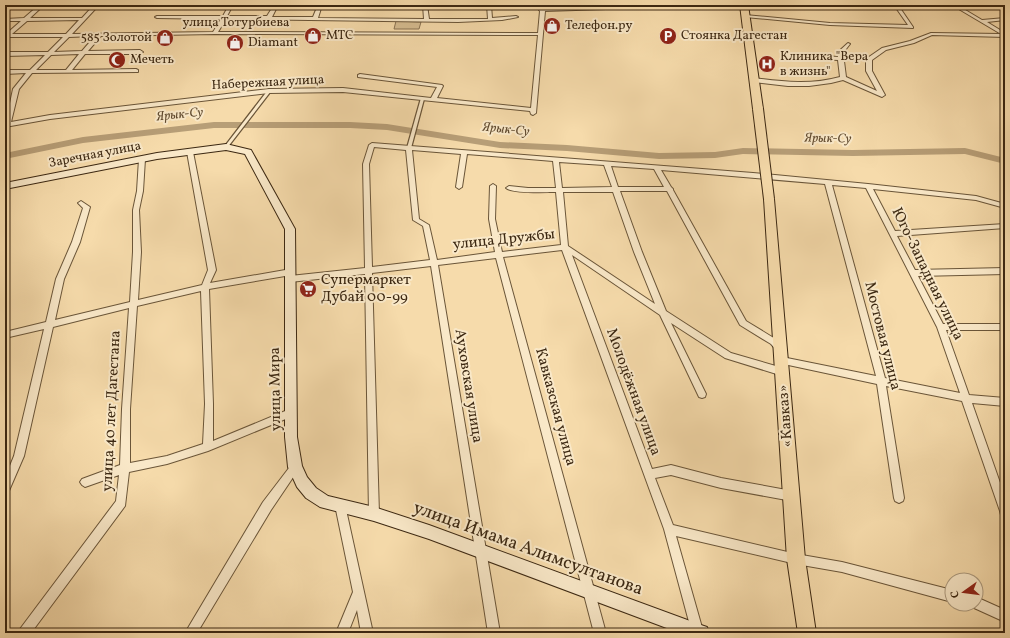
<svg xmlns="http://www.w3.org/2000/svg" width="1010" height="638" viewBox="0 0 1010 638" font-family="Vollkorn,serif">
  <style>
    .green { fill: #d6bd91; stroke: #897252 }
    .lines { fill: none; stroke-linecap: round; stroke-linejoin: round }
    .river { fill: #b79e77; fill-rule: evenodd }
    .pedestrian-casing { stroke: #6a5538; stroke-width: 2.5 }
    .minor-casing { stroke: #6a5538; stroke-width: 2 }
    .secondary-casing { stroke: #3c2812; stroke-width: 2 }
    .trunk-casing { stroke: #3c2812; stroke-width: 2 }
    .pedestrian { fill: #f9e8c8; fill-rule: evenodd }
    .minor { fill: #f9e8c8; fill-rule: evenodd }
    .secondary { fill: #f9e8c8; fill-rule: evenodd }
    .trunk { fill: #f6dbab; fill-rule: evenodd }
    .trunk-bridge-casing { stroke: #3c2812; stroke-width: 12; stroke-linecap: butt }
    .trunk-bridge { stroke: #f6dbab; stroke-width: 10 }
    .labels { text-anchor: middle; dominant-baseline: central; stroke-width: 4; stroke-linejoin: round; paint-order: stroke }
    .far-street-label { font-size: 13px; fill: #3c2812; stroke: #f9e8c8 }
    .far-poi-label { font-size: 13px; fill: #3c2812; stroke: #f9e8c8; text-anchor: start }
    .far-water-label { font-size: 13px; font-style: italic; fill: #614b30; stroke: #f9e8c8 }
    .street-label { font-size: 15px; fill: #3c2812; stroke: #f9e8c8 }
    .poi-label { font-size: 15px; fill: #3c2812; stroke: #f9e8c8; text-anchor: start }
    .near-street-label { font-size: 18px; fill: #3c2812; stroke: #f9e8c8 }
  </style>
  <rect width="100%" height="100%" fill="#f6dbab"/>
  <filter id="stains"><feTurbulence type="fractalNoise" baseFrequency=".005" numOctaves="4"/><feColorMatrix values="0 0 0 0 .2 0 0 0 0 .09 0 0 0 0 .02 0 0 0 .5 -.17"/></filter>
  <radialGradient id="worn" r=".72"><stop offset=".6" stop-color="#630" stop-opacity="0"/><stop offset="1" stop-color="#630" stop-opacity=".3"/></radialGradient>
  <!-- green -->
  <path class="green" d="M396 21 421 22 419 29H394Z"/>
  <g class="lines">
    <!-- river -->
    <path class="river" d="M214 122H350L387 124 500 142 567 145 659 153 715 152 743 148 853 150 965 148 1005 158V164L965 154 853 156 743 154 715 158 659 159 567 151 500 148 387 130 350 128H214L83 143 5 159V153L83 137Z"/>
    <!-- pedestrian casing -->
    <g class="pedestrian-casing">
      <path id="pedestrian" d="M268 90 271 91 227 148H225V146Z
        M421 98 424 99 411 148 409 149 407 148Z
        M7 123H8L10 124 7 131 5 132V126Z"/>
    </g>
    <!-- minor casing -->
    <g class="minor-casing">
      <path id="minor" d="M39 5H44L30 18H82L94 5H99L72 34 213 32 221 19 157 18 155 17 157 16H223L229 5H233L227 16H267L274 5H278L272 17H313L318 5H322L318 18 424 19 423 5H427L429 19H488L487 5H491L492 18 516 16 518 17 502 20 458 22 226 19 218 32 538 33 540 11 539 10 542 5H545V8L654 5H699L697 6 545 11 536 113 533 115 531 114 530 111 343 92 269 93 50 119 5 127 13 89 26 73 5 74V70H30L45 55 5 56V52H48L63 37H9L5 39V35L21 21H5V19L24 18ZM79 20 66 34H12L27 21ZM215 34 538 35 531 108 437 98 443 86 442 85 360 74 358 75V77L437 87 431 98 343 88 269 89 50 115 11 122 19 89 32 73 138 72V70L136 69 72 70 85 54H140L143 52 140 50 88 51 101 36ZM95 36 82 51 54 52 69 37ZM79 54 66 70H36L51 55Z
        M728 5H746C742 7 732 7 728 5Z
        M894 5H898L913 27V28L830 25 745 17 743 16 745 15 830 23 908 25Z
        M952 5H957L982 20 1005 18V20L987 22 1005 33V37L932 35 914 43 886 50 872 60V71L885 95 882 97 843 80 831 83 809 86H788L754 82 751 80 754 78C784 82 811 85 840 77L838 60 784 57 781 55 784 53 838 57 837 53 848 43 850 44 843 53 846 77 877 91 866 71V59L882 48 910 41 931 33 1001 34Z
        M372 143 753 173 868 184 976 196 1005 204V208L976 200 873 189 895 231 1005 224V228L897 236 915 270 1005 268V274L918 276 943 324H1005V330H946L969 395 1005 398V406L972 403 1005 497V516L1001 515 1000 511 962 401 886 386 904 498 903 501 899 503 895 501 894 498 877 384 779 363 778 361 779 359 782 357 876 376 825 184 661 170 671 187 673 189V190L746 321 777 340 784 349 783 351 780 352 777 351 771 344 740 325 667 191H620L642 252 666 311 731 353 786 369 787 372 786 375 783 376 725 358 671 323 706 394 705 397 702 398 699 397 660 315 572 255 652 469 671 465 721 478 792 491 796 493 797 496 796 499 792 501 721 488 671 475 655 478 673 525 796 554 842 562 952 590V602L842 572 796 564 676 536 703 631 702 633H692L664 529 562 250 503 257 606 633H594L496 258 438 265 500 633H488L431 266 372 273 379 514 378 518 374 519 370 518 369 514 365 274 290 282 286 279 290 276 365 268 363 164 369 145ZM374 147 406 150 413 220 423 226 430 260 372 267 369 164ZM412 150 461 154 456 187 459 189 462 187 467 154 553 161 556 188H528L509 186 506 188C513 194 545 192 556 192L561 245 502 252 495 219 496 186 493 184 490 186 489 219 495 252 437 260 429 225 419 219ZM559 162 604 165 612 187 562 188ZM611 166 654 169 664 187H618ZM832 185 866 188 937 327 960 393 885 378ZM563 192H613L634 252 655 304 568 246Z
        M190 150 193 152 216 270 210 283 291 269 295 272 291 275 209 289 213 404V441L290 409 293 410 295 413 293 416 208 451 167 464 129 472 125 506 31 633H18L20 629 116 501 119 475 85 487 82 485 80 482 82 479 120 465 122 409 129 308 53 327 24 456 8 493 5 495V478L14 456 44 329 5 338V332L46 322 56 279 72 242 83 208 78 203 81 201 90 207 80 242 64 279 55 320 130 302 133 252V210L137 191 139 159 142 157 145 159 143 191 139 210 141 252 138 300 202 285 208 270 187 152ZM201 291 205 404 203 444 167 456 130 463V409L137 306Z
        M295 462 298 464 300 467 298 470 271 510 197 633H185L263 502 292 464Z
        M340 500 344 501 345 505 373 633H361L357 610 348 633H336L353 592 335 505 336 501Z
        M976 597 1005 610V622L972 607 971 604H976Z"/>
    </g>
    <!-- secondary casing -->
    <g class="secondary-casing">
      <path id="secondary" d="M226 144 251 150 295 229 297 437 302 466 307 477 316 488 328 496 374 507 429 525 701 625 707 627 709 633H680L429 539 374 521 320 507 306 498 297 487 288 467 285 437V229L245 154 226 150 157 159 5 189V183L157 153Z"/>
    </g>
    <!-- trunk casing -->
    <g class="trunk-casing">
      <path id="trunk" d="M740 5H748L763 109 758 112 753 109Z
        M769 195 774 199 805 559 816 633H798L787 559 764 199Z"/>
    </g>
    <!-- pedestrian -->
    <use href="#pedestrian" class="pedestrian"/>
    <!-- minor -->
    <use href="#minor" class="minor"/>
    <!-- secondary -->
    <use href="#secondary" class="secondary"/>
    <!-- trunk -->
    <use href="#trunk" class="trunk"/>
    <!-- trunk-bridge casing -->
    <g class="trunk-bridge-casing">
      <path id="trunk-bridge" d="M758 109 769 199"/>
    </g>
    <!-- trunk-bridge -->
    <use href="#trunk-bridge" class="trunk-bridge"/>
  </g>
  <!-- icons -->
  <defs>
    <g id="shop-disc" transform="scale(0.9)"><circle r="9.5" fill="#8f2418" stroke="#f9e8c8"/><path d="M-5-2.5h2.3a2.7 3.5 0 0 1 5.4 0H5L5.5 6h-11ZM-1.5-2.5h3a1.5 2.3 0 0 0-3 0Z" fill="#fff"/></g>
    <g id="parking-disc" transform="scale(0.9)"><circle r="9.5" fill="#8f2418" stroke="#f9e8c8"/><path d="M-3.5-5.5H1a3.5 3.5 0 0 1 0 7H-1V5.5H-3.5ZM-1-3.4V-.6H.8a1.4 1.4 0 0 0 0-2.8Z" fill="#fff"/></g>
    <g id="mosque-disc" transform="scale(0.9)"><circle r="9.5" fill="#8f2418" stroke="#f9e8c8"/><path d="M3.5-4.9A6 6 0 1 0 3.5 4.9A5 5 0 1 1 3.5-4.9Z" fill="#fff"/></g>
    <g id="hospital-disc" transform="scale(0.9)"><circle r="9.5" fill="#8f2418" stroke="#f9e8c8"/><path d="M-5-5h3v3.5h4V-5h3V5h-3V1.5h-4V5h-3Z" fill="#fff"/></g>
    <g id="supermarket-disc" transform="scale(0.9)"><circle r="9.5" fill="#8f2418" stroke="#f9e8c8"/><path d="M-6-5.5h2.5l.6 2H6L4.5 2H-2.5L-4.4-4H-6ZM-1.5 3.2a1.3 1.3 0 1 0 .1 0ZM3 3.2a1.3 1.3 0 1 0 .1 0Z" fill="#fff"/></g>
  </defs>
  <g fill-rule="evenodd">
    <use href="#shop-disc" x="552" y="26"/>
    <use href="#shop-disc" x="313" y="36"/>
    <use href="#parking-disc" x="668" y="36"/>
    <use href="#shop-disc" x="165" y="38"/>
    <use href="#shop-disc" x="235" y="43"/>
    <use href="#mosque-disc" x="117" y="60"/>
    <use href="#hospital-disc" x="767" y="64"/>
    <use href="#supermarket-disc" x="308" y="289"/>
  </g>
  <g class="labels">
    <!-- far-street labels -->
    <g class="far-street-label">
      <text x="236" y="23">улица Тотурбиева</text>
      <text transform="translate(268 83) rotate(-3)">Набережная улица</text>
      <text transform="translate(95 155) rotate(-11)">Заречная улица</text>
    </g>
    <!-- far-poi labels -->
    <g class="far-poi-label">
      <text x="565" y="26">Телефон.ру</text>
      <text x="326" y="36">МТС</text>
      <text x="681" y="36">Стоянка Дагестан</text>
      <text x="152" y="38" text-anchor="end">585 Золотой</text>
      <text x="248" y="43">Diamant</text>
      <text x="780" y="57">Клиника "Вера<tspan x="780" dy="15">в жизнь"</tspan></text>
      <text x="130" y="60">Мечеть</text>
    </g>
    <!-- far-water labels -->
    <g class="far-water-label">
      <text transform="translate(180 115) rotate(-6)">Ярык-Су</text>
      <text transform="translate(506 130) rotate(6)">Ярык-Су</text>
      <text transform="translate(828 139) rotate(1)">Ярык-Су</text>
    </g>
    <!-- street labels -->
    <g class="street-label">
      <text transform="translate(504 240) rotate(-6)">улица Дружбы</text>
      <text transform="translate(927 274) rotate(64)">Юго-Западная улица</text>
      <text transform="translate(882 336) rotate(76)">Мостовая улица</text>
      <text transform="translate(468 386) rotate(81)">Ауховская улица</text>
      <text transform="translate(276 389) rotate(-91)">улица Мира</text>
      <text transform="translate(633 392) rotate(70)">Молодёжная улица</text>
      <text transform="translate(555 407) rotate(75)">Кавказская улица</text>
      <text transform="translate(112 411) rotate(-87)">улица 40 лет Дагестана</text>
      <text transform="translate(786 416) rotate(-94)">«Кавказ»</text>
    </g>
    <!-- poi labels -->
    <g class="poi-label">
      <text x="321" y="280">Супермаркет<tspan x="321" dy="17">Дубай 00-99</tspan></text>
    </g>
    <!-- near-street labels -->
    <g class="near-street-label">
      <text transform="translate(528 549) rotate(20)">улица Имама Алимсултанова</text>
    </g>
  </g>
  <!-- margin -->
  <rect width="1010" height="638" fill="none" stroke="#f6dbab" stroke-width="20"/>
  <rect x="6" y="6" width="998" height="626" fill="none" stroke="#3c2812" stroke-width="2"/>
  <rect x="10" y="10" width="990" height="618" fill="none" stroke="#3c2812"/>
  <!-- north arrow -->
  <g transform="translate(964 592) rotate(256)"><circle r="19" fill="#f9e8c8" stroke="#ad9b7f"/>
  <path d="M0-3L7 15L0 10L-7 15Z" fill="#8f2418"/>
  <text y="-6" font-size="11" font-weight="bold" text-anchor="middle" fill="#3c2812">С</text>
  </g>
  <rect width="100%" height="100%" filter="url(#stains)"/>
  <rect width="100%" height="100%" fill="url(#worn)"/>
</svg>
